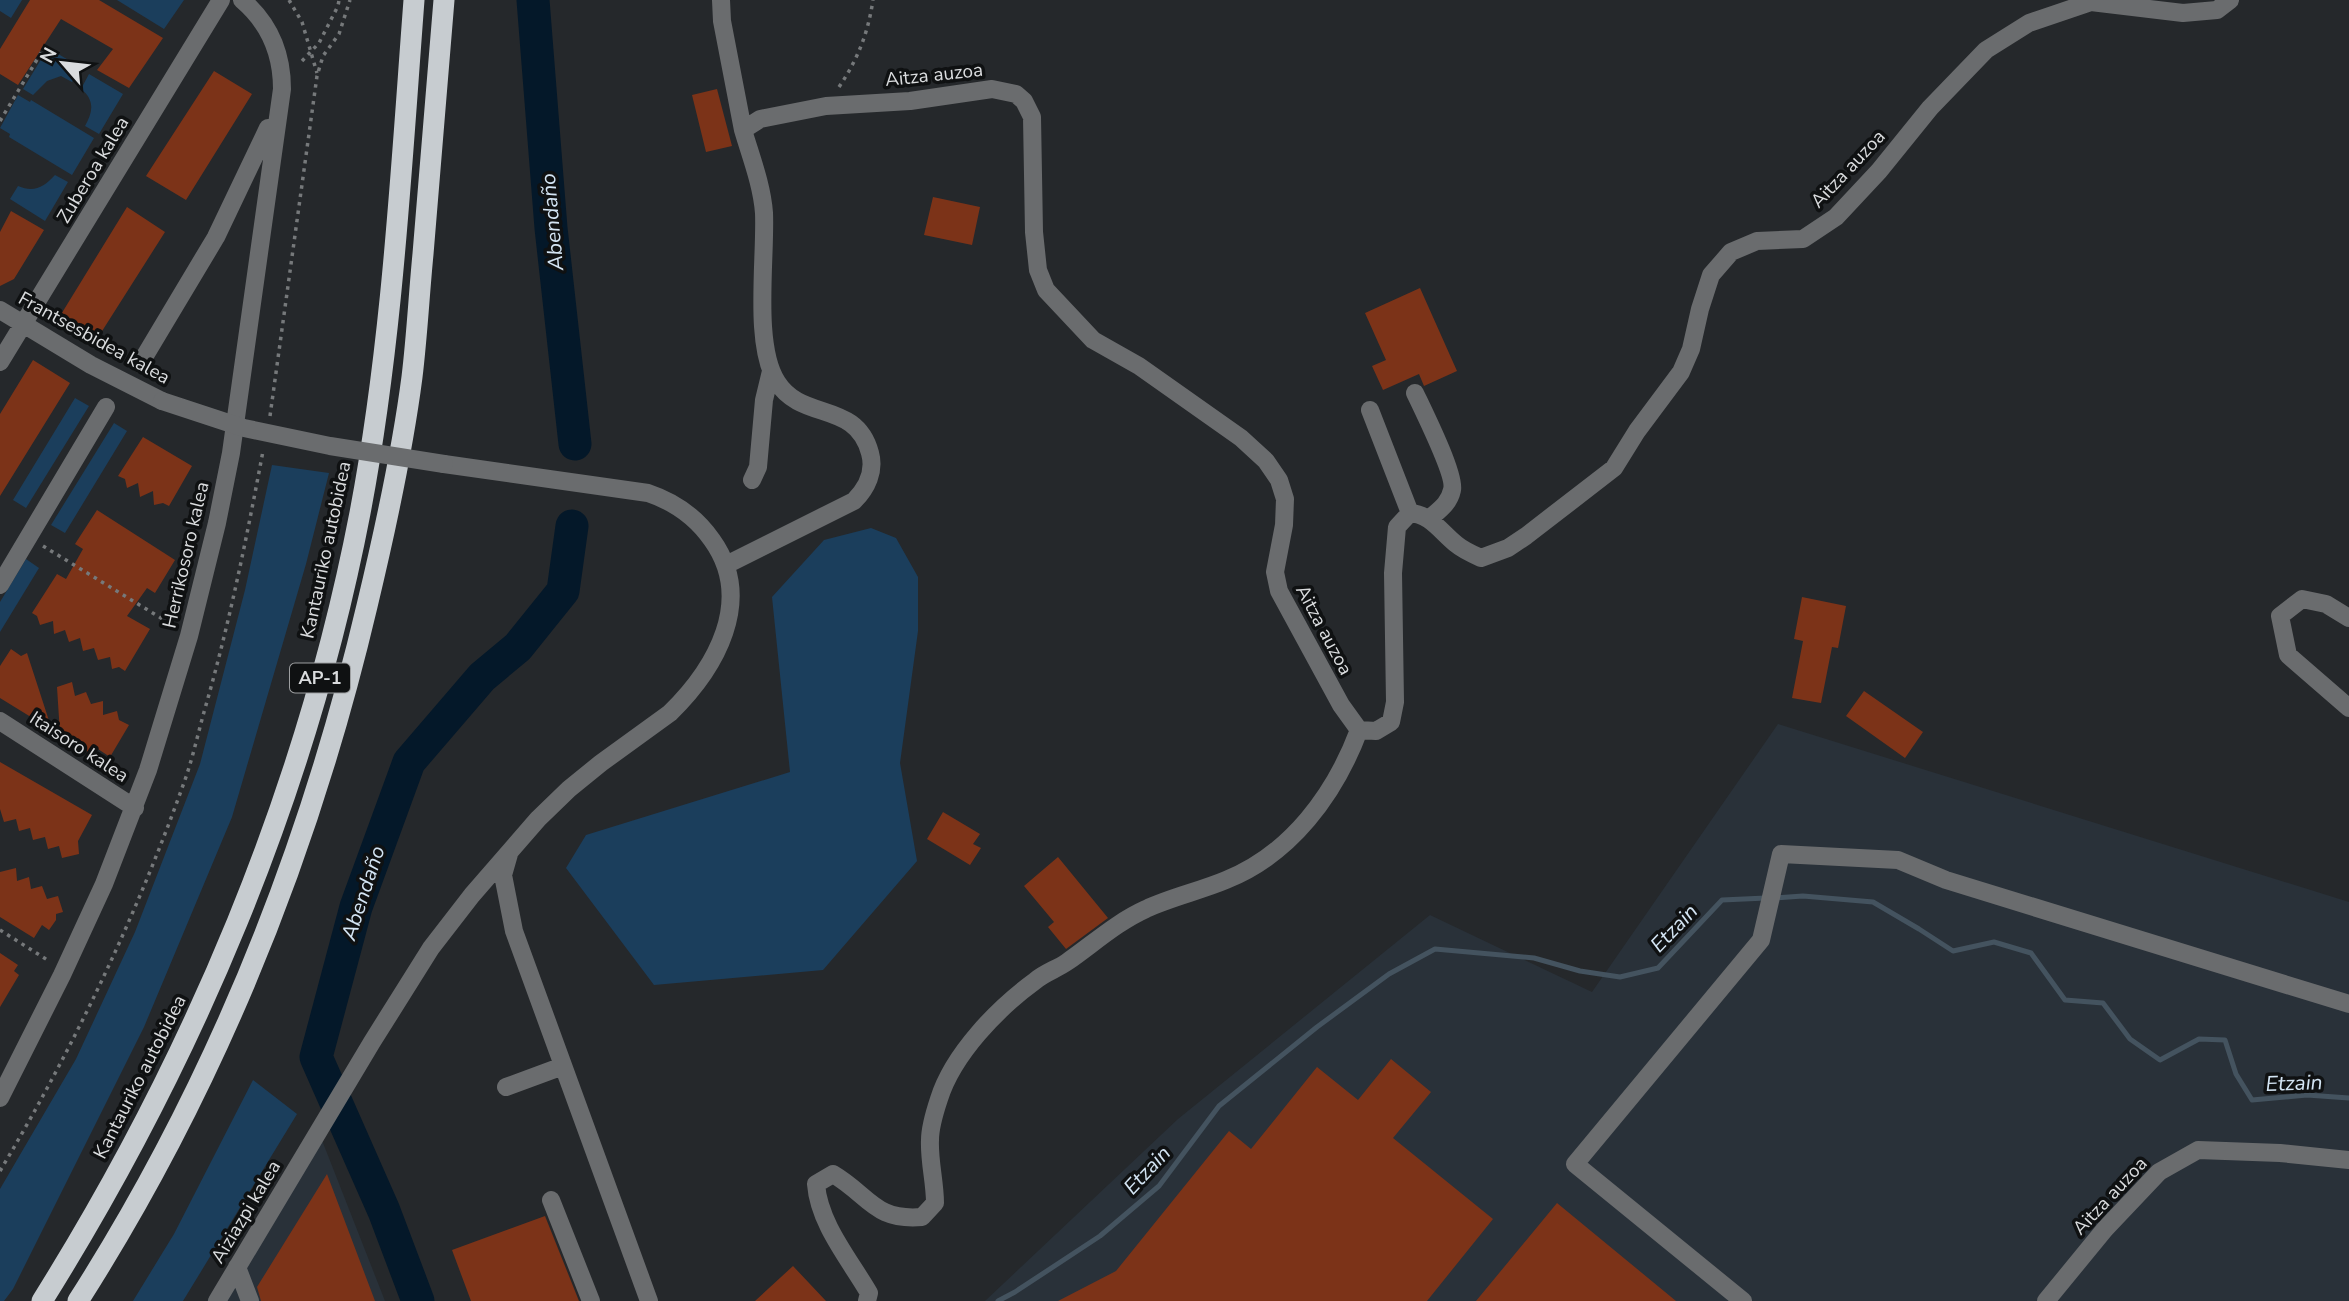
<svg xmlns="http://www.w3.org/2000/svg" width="2349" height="1301" viewBox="0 0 2349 1301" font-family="'Nunito Sans',sans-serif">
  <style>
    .built { fill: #293139 }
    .green { fill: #1b3e5c }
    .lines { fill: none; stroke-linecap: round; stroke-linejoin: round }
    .stream { stroke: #44535f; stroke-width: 5 }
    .river { stroke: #041829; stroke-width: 33 }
    .building { fill: #7c3318 }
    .path { stroke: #76797b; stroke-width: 3.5; stroke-dasharray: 3.5 5; stroke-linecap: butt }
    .minor { stroke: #6a6c6e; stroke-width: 18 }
    .highway { stroke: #c7ccd0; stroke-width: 21 }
    .minor-bridge { stroke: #6a6c6e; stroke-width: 18 }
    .labels { text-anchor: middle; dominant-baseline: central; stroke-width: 7; stroke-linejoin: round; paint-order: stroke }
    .shield { fill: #0f1112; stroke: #9d9fa1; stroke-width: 2 }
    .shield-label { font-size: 18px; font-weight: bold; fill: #dadcde }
    .street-label { font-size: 19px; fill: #dadcde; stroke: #0f1112 }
    .water-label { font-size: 21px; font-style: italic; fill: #d4e5f4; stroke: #0f1112 }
  </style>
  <rect width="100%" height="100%" fill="#25282b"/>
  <!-- built -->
  <path class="built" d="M1778 724 2349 902V1301H985L1178 1119 1430 915 1592 992Z
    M316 1125 385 1301H207L233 1259Z"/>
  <!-- green -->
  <path class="green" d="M0 0H22L11 18 0 11Z
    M117 0H184L164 29Z
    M48 48 82 68 72 82 61 76 47 81 33 95 23 89Z
    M89 74 123 94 99 134 85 126C93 112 95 100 81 89Z
    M18 95 30 102 31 100 94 138 72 175 9 137 10 134 0 128Z
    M55 175 68 182 45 221 10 199 18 186C34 193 44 187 55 175Z
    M75 398 89 406 26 508 13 500Z
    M114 423 127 431 65 533 51 525Z
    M272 465 329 473 306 564 232 817 144 1027 13 1289 4 1301H0V1189L76 1059 135 932 200 764 245 590Z
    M871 528 896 538 918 577V631L900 763 917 861 823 970 654 985 566 868 586 835 790 772 772 597 824 540Z
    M26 559 39 568 0 632V602Z
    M253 1080 297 1114 183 1301H133L174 1234Z"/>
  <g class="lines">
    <!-- stream -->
    <path class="stream" d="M1776 898 1803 896 1873 902 1919 929 1953 951 1994 942 2031 953 2065 1000 2103 1003 2130 1039 2160 1060 2199 1039 2225 1040 2236 1074 2252 1100 2307 1095 2349 1098
      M998 1301 1015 1292 1100 1236 1159 1186 1219 1106 1317 1027 1389 974 1435 949 1534 958 1580 971 1620 977 1658 968 1722 900 1766 898"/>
    <!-- river -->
    <path class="river" d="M533 0 551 228 575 444
      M418 1301 384 1211 316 1057 356 907 409 762 482 677 518 647 563 591 572 526"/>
  </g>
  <!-- building -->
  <path class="building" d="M30 0H99L163 38 129 88 97 70 113 49 61 19 18 85 0 74V49Z
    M214 71 252 94 186 200 146 176Z
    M717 89 732 146 706 152 692 95Z
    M933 197 980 207 972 245 924 235Z
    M127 207 165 232 97 339 60 316Z
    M11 211 44 230 14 279 0 286V232Z
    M1420 288 1457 371 1424 386 1419 374 1383 390 1372 366 1386 360 1365 313Z
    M33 360 70 383 0 496V414Z
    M143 437 192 466 169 506 163 503 154 505 153 491 140 497 138 483 127 488 125 479 118 476Z
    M97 510 175 560 155 593 147 588 127 616 150 629 125 671 119 667 112 669 110 657 98 660 94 648 83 651 80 638 69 642 65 630 54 634 53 621 40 625 37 616 32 613 57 574 66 579 83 549 75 544Z
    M1802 597 1846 606 1838 648 1832 647 1821 703 1792 698 1803 641 1794 639Z
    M11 649 21 656 27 653 52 730 0 698V666Z
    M72 682 75 696 86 692 91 704 103 701V715L117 711 119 720 129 725 110 757 98 749 94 756 60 734 57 687Z
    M1864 691 1923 732 1905 758 1846 716Z
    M0 762 92 815 78 841 79 854 62 858 59 846 48 849 45 837 33 840 30 828 19 831 16 819 4 822 0 809Z
    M943 812 980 834 973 844 981 848 970 865 927 839Z
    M1058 857 1108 918 1066 949 1048 927 1054 922 1024 886Z
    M16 868 17 881 29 877 31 889 42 886 47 899 58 896 63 912 56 914V920L49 930 42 925 34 938 0 917V872Z
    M0 953 18 965 14 971 19 975 0 1007Z
    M1391 1059 1431 1092 1393 1138 1493 1219 1427 1301H1058L1116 1271 1229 1131 1251 1149 1317 1067 1358 1100Z
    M327 1174 375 1301H261L257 1287Z
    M1557 1203 1676 1301H1476Z
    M545 1216 579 1301H471L452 1250Z
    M793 1266 826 1301H755Z"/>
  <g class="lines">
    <!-- path -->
    <path class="path" d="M289 0 302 22 317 73
      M302 61 319 43 338 6 339 0
      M839 87C858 59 868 33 873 0
      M0 121 47 43
      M270 416 317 76 323 56 339 34 350 0
      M43 546 174 626
      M0 930 49 961
      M0 1171C74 1047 138 913 186 777 194 753 199 729 206 705 230 621 247 536 263 451"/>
    <!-- minor -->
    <path class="minor" d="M721 0 722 21 743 130
      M0 310 91 365 162 401
      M0 362 221 0
      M140 364 216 237 268 128
      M1415 393C1423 410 1456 476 1452 490 1449 504 1439 510 1429 519
      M1370 410 1410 513
      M752 480 758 467 764 400 771 371
      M726 565 854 501C867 488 875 471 870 453 856 400 802 422 777 382 753 345 766 258 764 213 762 185 751 157 743 130L760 119 826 106 910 101 992 89 1016 94 1024 101 1032 117 1034 232 1038 270 1046 290 1093 340 1139 366 1241 438 1266 461 1279 480 1285 499 1284 525 1275 572 1279 591 1341 705 1359 730 1376 731 1391 722 1395 702 1393 573 1397 527 1410 513C1430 514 1441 532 1456 544 1463 550 1472 554 1481 558L1508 548 1526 536 1614 468 1637 431 1681 372 1691 349 1700 309 1711 275 1731 252 1757 241 1803 239 1836 217 1879 171 1930 108 1986 50 2029 23 2091 2 2183 13 2217 10 2230 0
      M0 585 106 407
      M2349 618 2326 604 2302 599 2280 616 2288 655 2349 708
      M0 721 135 808
      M509 854 503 875 514 931 649 1301
      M506 1087 563 1066
      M0 1098 62 975 104 884 148 770 189 636 217 523 231 453 282 89C282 54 269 23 242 0
      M551 1200 591 1301
      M237 1267 250 1301
      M217 1301 372 1042 431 948 472 895 538 819 569 789 601 763 670 713C716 668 755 600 712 540 696 517 675 502 648 493L444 464
      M867 1301 869 1293C850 1260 819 1224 816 1184L833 1174C870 1196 874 1221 922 1217L935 1203C935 1182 929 1161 930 1140 930 1127 935 1111 939 1099 953 1054 998 1008 1035 981 1044 973 1057 969 1067 962 1093 944 1117 922 1146 909 1171 897 1200 891 1226 880 1291 854 1335 794 1359 730
      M1743 1301 1575 1164 1761 940 1781 854 1898 860 1946 880 2349 1004
      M2046 1301 2105 1229 2159 1172 2198 1150 2280 1153 2349 1160"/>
    <!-- highway -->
    <path class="highway" d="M42 1301C193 1060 306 793 360 513 392 345 401 171 414 0
      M78 1301C214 1088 309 852 367 606 385 531 402 454 412 377 417 336 419 295 423 254 430 169 437 85 444 0"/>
    <!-- minor-bridge -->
    <path class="minor-bridge" d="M162 401 244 428 330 446 444 464"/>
  </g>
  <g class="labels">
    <!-- shield labels -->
    <rect class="shield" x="290" y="663.5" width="60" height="29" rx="5"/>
    <g class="shield-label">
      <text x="320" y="678">AP-1</text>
    </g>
    <!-- street labels -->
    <g class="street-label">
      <text transform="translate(934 75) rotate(-6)">Aitza auzoa</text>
      <text transform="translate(1848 169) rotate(-47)">Aitza auzoa</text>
      <text transform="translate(93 170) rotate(-59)">Zuberoa kalea</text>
      <text transform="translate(94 338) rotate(29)">Frantsesbidea kalea</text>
      <text transform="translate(326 550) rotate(-78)">Kantauriko autobidea</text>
      <text transform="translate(186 555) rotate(-77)">Herrikosoro kalea</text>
      <text transform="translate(1324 630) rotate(62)">Aitza auzoa</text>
      <text transform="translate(79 747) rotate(33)">Itaisoro kalea</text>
      <text transform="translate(140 1077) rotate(-63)">Kantauriko autobidea</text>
      <text transform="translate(2110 1196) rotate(-47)">Aitza auzoa</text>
      <text transform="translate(246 1212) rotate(-59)">Aiziazpi kalea</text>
    </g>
    <!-- water labels -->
    <g class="water-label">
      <text transform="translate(552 222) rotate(-95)">Abendaño</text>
      <text transform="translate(363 893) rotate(-72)">Abendaño</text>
      <text transform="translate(1674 928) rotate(-46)">Etzain</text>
      <text transform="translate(2294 1083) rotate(-2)">Etzain</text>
      <text transform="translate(1147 1170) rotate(-47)">Etzain</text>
    </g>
  </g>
  <!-- north arrow -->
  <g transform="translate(63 63) rotate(298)" stroke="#0f1112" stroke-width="5" paint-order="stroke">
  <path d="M0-5L12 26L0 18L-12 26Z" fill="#dadcde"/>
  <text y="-10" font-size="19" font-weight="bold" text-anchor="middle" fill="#dadcde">N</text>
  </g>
</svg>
